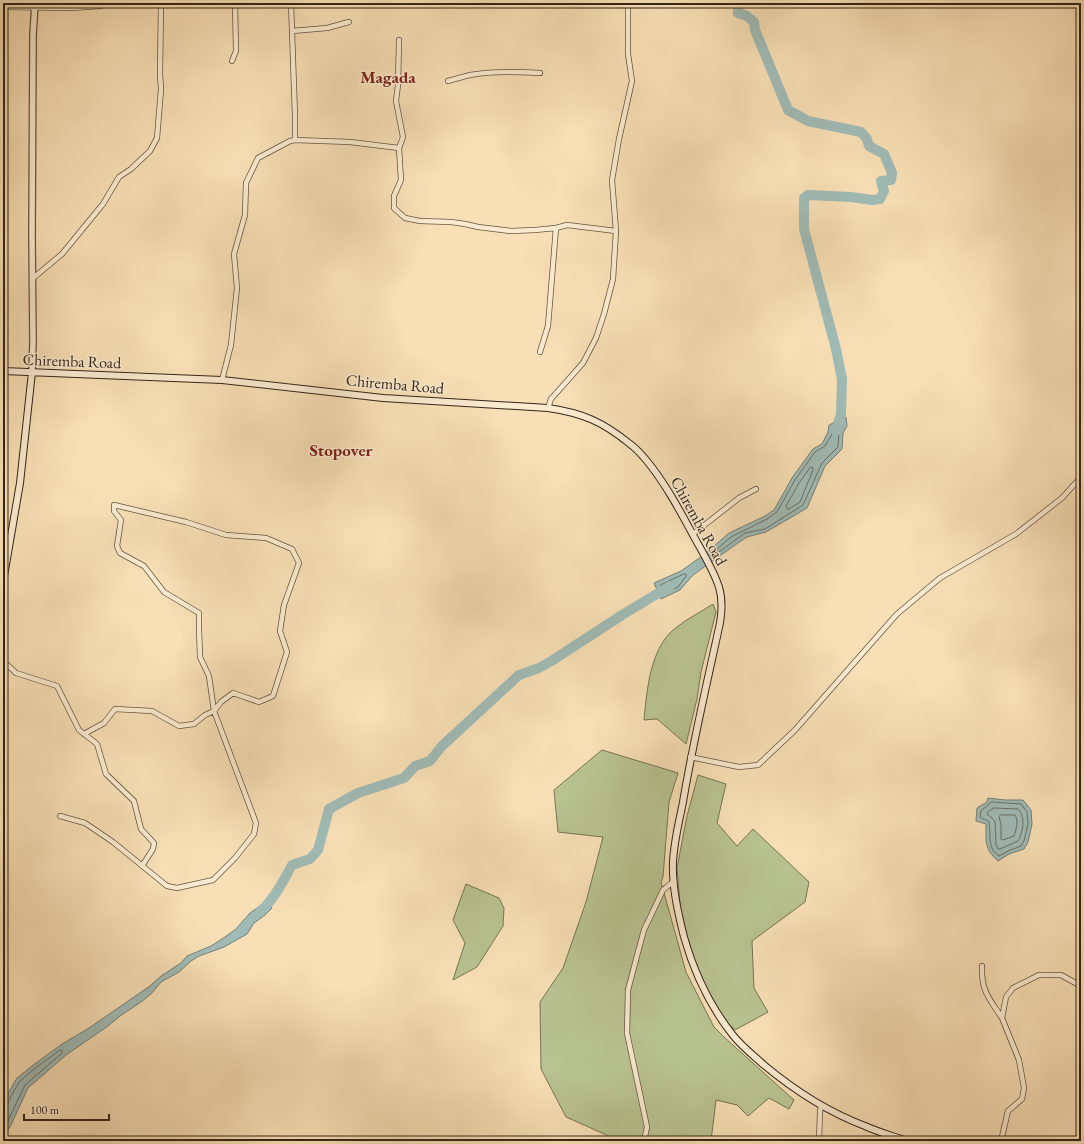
<svg xmlns="http://www.w3.org/2000/svg" width="1084" height="1144" viewBox="0 0 1084 1144" font-family="'EB Garamond',serif">
  <style>
    .green { fill: #b8c391; stroke: #767455 }
    .water { fill: #a0bbb6; stroke: #757f77 }
    .lines { fill: none; stroke-linecap: round; stroke-linejoin: round }
    .shore { stroke: #6a7068; stroke-width: 1 }
    .river { stroke: #a0bbb6; stroke-width: 10 }
    .minor-casing { stroke: #655440; stroke-width: 6 }
    .tertiary-casing { stroke: #655440; stroke-width: 8 }
    .secondary-casing { stroke: #342519; stroke-width: 8 }
    .minor { stroke: #faeacf; stroke-width: 4.5 }
    .tertiary { stroke: #faeacf; stroke-width: 5.5 }
    .secondary { stroke: #faeacf; stroke-width: 6 }
    .labels { text-anchor: middle; dominant-baseline: central; stroke-width: 3; stroke-linejoin: round; paint-order: stroke }
    .street-label { font-size: 16px; fill: #342519; stroke: #faeacf }
    .neighbourhood-label { font-size: 17px; font-weight: bold; fill: #7a1f14; stroke: #faeacf }
  </style>
  <rect width="100%" height="100%" fill="#f8dfb5"/>
  <filter id="stains"><feTurbulence type="fractalNoise" baseFrequency=".005" numOctaves="4"/><feColorMatrix values="0 0 0 0 .2 0 0 0 0 .09 0 0 0 0 .02 0 0 0 .5 -.17"/></filter>
  <radialGradient id="worn" r=".72"><stop offset=".6" stop-color="#630" stop-opacity="0"/><stop offset="1" stop-color="#630" stop-opacity=".3"/></radialGradient>
  <!-- green -->
  <path class="green" d="M713 604 716 612 701 672 697 699 686 744 657 719 644 720C647 690 650 646 677 627 688 618 701 612 713 604Z
    M602 750 678 773 669 802 663 877 661 882 686 972 714 1027 724 1037 794 1100 789 1109 769 1098 748 1116 737 1105 716 1100 711 1141H620L566 1117 541 1069 540 1002 563 968 586 902 603 837 558 832 554 790Z
    M698 775 726 784 717 823 737 846 753 829 809 882 805 902 752 941 754 988 768 1012 735 1030 720 1016 695 964 681 914 677 868 687 816Z
    M466 884 499 898 504 908 503 926 477 967 453 980 465 943 453 920Z"/>
  <!-- water -->
  <path class="water" d="M846 417 847 426 843 433 842 449 825 466 807 508 766 532 747 537 738 543 693 575 680 590 661 599 654 583 681 571 705 554 729 533 765 516 774 510 792 478 813 449 822 444 828 432 829 425Z
    M988 798 1005 800H1023L1031 810 1032 824 1028 842 1024 849 1009 854 998 861C984 849 986 841 986 824L976 821 977 808 987 802Z
    M267 901 272 908 265 915 254 923 247 934 224 947 199 956 191 961 179 972 161 982 151 994 141 1002 120 1016 108 1026 66 1055 28 1088 11 1125 3 1138V1105L6 1100 7 1095 17 1078 32 1066 62 1044 89 1028 150 986 161 976 181 963 187 956 211 946 225 937 236 929 250 913Z"/>
  <g class="lines">
    <!-- shore -->
    <path class="shore" d="M839 425H841L842 426 839 432 838 447 822 463 803 505 765 529 745 533 719 552H717V549L731 537 767 519 777 512 795 480 815 452 825 446 832 434 833 428Z
      M811 467 813 468V470L800 502 789 509H787L786 506 799 483Z
      M684 574H686V576L678 587 665 593 663 592 660 587 661 585Z
      M992 802 1021 804 1027 812 1028 824 1024 841 1021 846 1008 851 999 856C987 849 991 834 989 822 987 819 982 820 980 817L981 811Z
      M994 808 1018 809C1026 817 1023 832 1018 841L1000 849H998L996 845 995 822 992 818 987 814 988 812Z
      M1001 815H1015C1019 821 1016 830 1014 836L1003 840 1001 839V824L999 817Z
      M3 1106 6 1105 8 1104 11 1096 20 1081 34 1069 60 1050H62V1053L25 1085 7 1123 3 1130"/>
    <!-- river -->
    <path class="river" d="M738 3V13L747 16 754 22 755 30 788 110 808 121 861 132 867 139 869 146 884 154 892 173 891 180 881 181 884 191 880 199 872 200 851 197 808 195 804 198V229L836 349 842 379 841 414 836 431
      M260 912C274 899 283 882 292 865L310 859 318 850 329 809 358 793 404 778 415 766 430 761 442 746 519 675 539 668 553 660 622 615 670 586"/>
    <!-- minor casing -->
    <g class="minor-casing">
      <path id="minor" d="M291 3 295 116V140
        M3 7 71 8 101 6 103 3
        M292 31 327 28 349 22
        M399 40 398 85 396 101 403 137 399 148 401 180 394 196V208L405 218 420 221 451 222 465 224 478 227 511 231 535 230 556 228 567 225 616 231
        M232 61 236 51 235 3
        M448 81C455 79 462 77 470 75 492 71 517 72 540 73
        M32 279 62 254 103 204 119 177 131 169 150 151 157 138 161 89 160 74 161 3
        M540 352 548 326 556 228
        M222 380 231 345 237 288 234 254 245 215 246 183 258 158 290 141 295 140 350 142 399 148
        M548 408 551 399 583 363 596 338 604 314 613 279 616 231 612 180 619 139 632 81 628 54V3
        M693 534 739 498 756 489
        M3 661 16 673 57 686 79 730 97 744 106 774 134 801 141 829 154 843 153 849 142 866
        M690 757 739 767 758 765 795 730 897 614 940 578 1016 534 1062 498 1081 477
        M60 816 85 823 113 842 167 886 177 888 213 880 235 858 254 834 256 823 214 711 221 702 233 693 259 702 273 696 287 652 280 631 284 605 299 563 292 549 266 538 226 535 186 522 114 505V511L121 520 117 546 120 553 144 566 164 592 199 613V628L200 657 209 676 214 711 205 715 194 724 179 726 152 711 115 709 104 723 84 734
        M982 966C981 991 989 998 1002 1018
        M644 1141 647 1127 627 1033 628 990 638 952 644 930 663 890 674 881
        M819 1141 820 1112 821 1105
        M1001 1141 1008 1111 1022 1099 1024 1088 1019 1060 1002 1018 1006 997 1013 988 1039 975H1061L1081 986"/>
    </g>
    <!-- tertiary casing -->
    <g class="tertiary-casing">
      <path id="tertiary" d="M32 372 33 342 32 236 33 35 35 3"/>
    </g>
    <!-- secondary casing -->
    <g class="secondary-casing">
      <path id="secondary" d="M3 371 222 380 383 398 548 408C583 413 603 422 630 444 637 449 642 455 647 461 668 487 682 515 698 544 706 558 714 572 719 587 723 600 722 611 720 623 707 683 693 742 683 802 679 822 674 841 673 862 672 887 678 913 684 937 694 972 710 1006 732 1034 741 1046 753 1055 764 1065 794 1090 828 1112 865 1126 878 1132 893 1136 907 1141
        M3 582 20 483 32 372"/>
    </g>
    <!-- minor -->
    <use href="#minor" class="minor"/>
    <!-- tertiary -->
    <use href="#tertiary" class="tertiary"/>
    <!-- secondary -->
    <use href="#secondary" class="secondary"/>
  </g>
  <g class="labels">
    <!-- street labels -->
    <g class="street-label">
      <text transform="translate(72 361) rotate(2)">Chiremba Road</text>
      <text transform="translate(395 384) rotate(5)">Chiremba Road</text>
      <text transform="translate(699 521) rotate(61)">Chiremba Road</text>
    </g>
    <!-- neighbourhood labels -->
    <g class="neighbourhood-label">
      <text x="388" y="77">Magada</text>
      <text x="341" y="450">Stopover</text>
    </g>
  </g>
  <!-- margin -->
  <rect width="1084" height="1144" fill="none" stroke="#f8dfb5" stroke-width="16"/>
  <rect x="4" y="4" width="1076" height="1136" fill="none" stroke="#342519" stroke-width="2"/>
  <rect x="8" y="8" width="1068" height="1128" fill="none" stroke="#342519"/>
  <!-- scale -->
  <path d="M24 1114v6h85v-6" fill="none" stroke="#342519" stroke-width="2"/>
  <text x="30" y="1114" font-size="12" fill="#342519" stroke="#faeacf" stroke-width="3" paint-order="stroke">100 m</text>
  <rect width="100%" height="100%" filter="url(#stains)"/>
  <rect width="100%" height="100%" fill="url(#worn)"/>
</svg>
